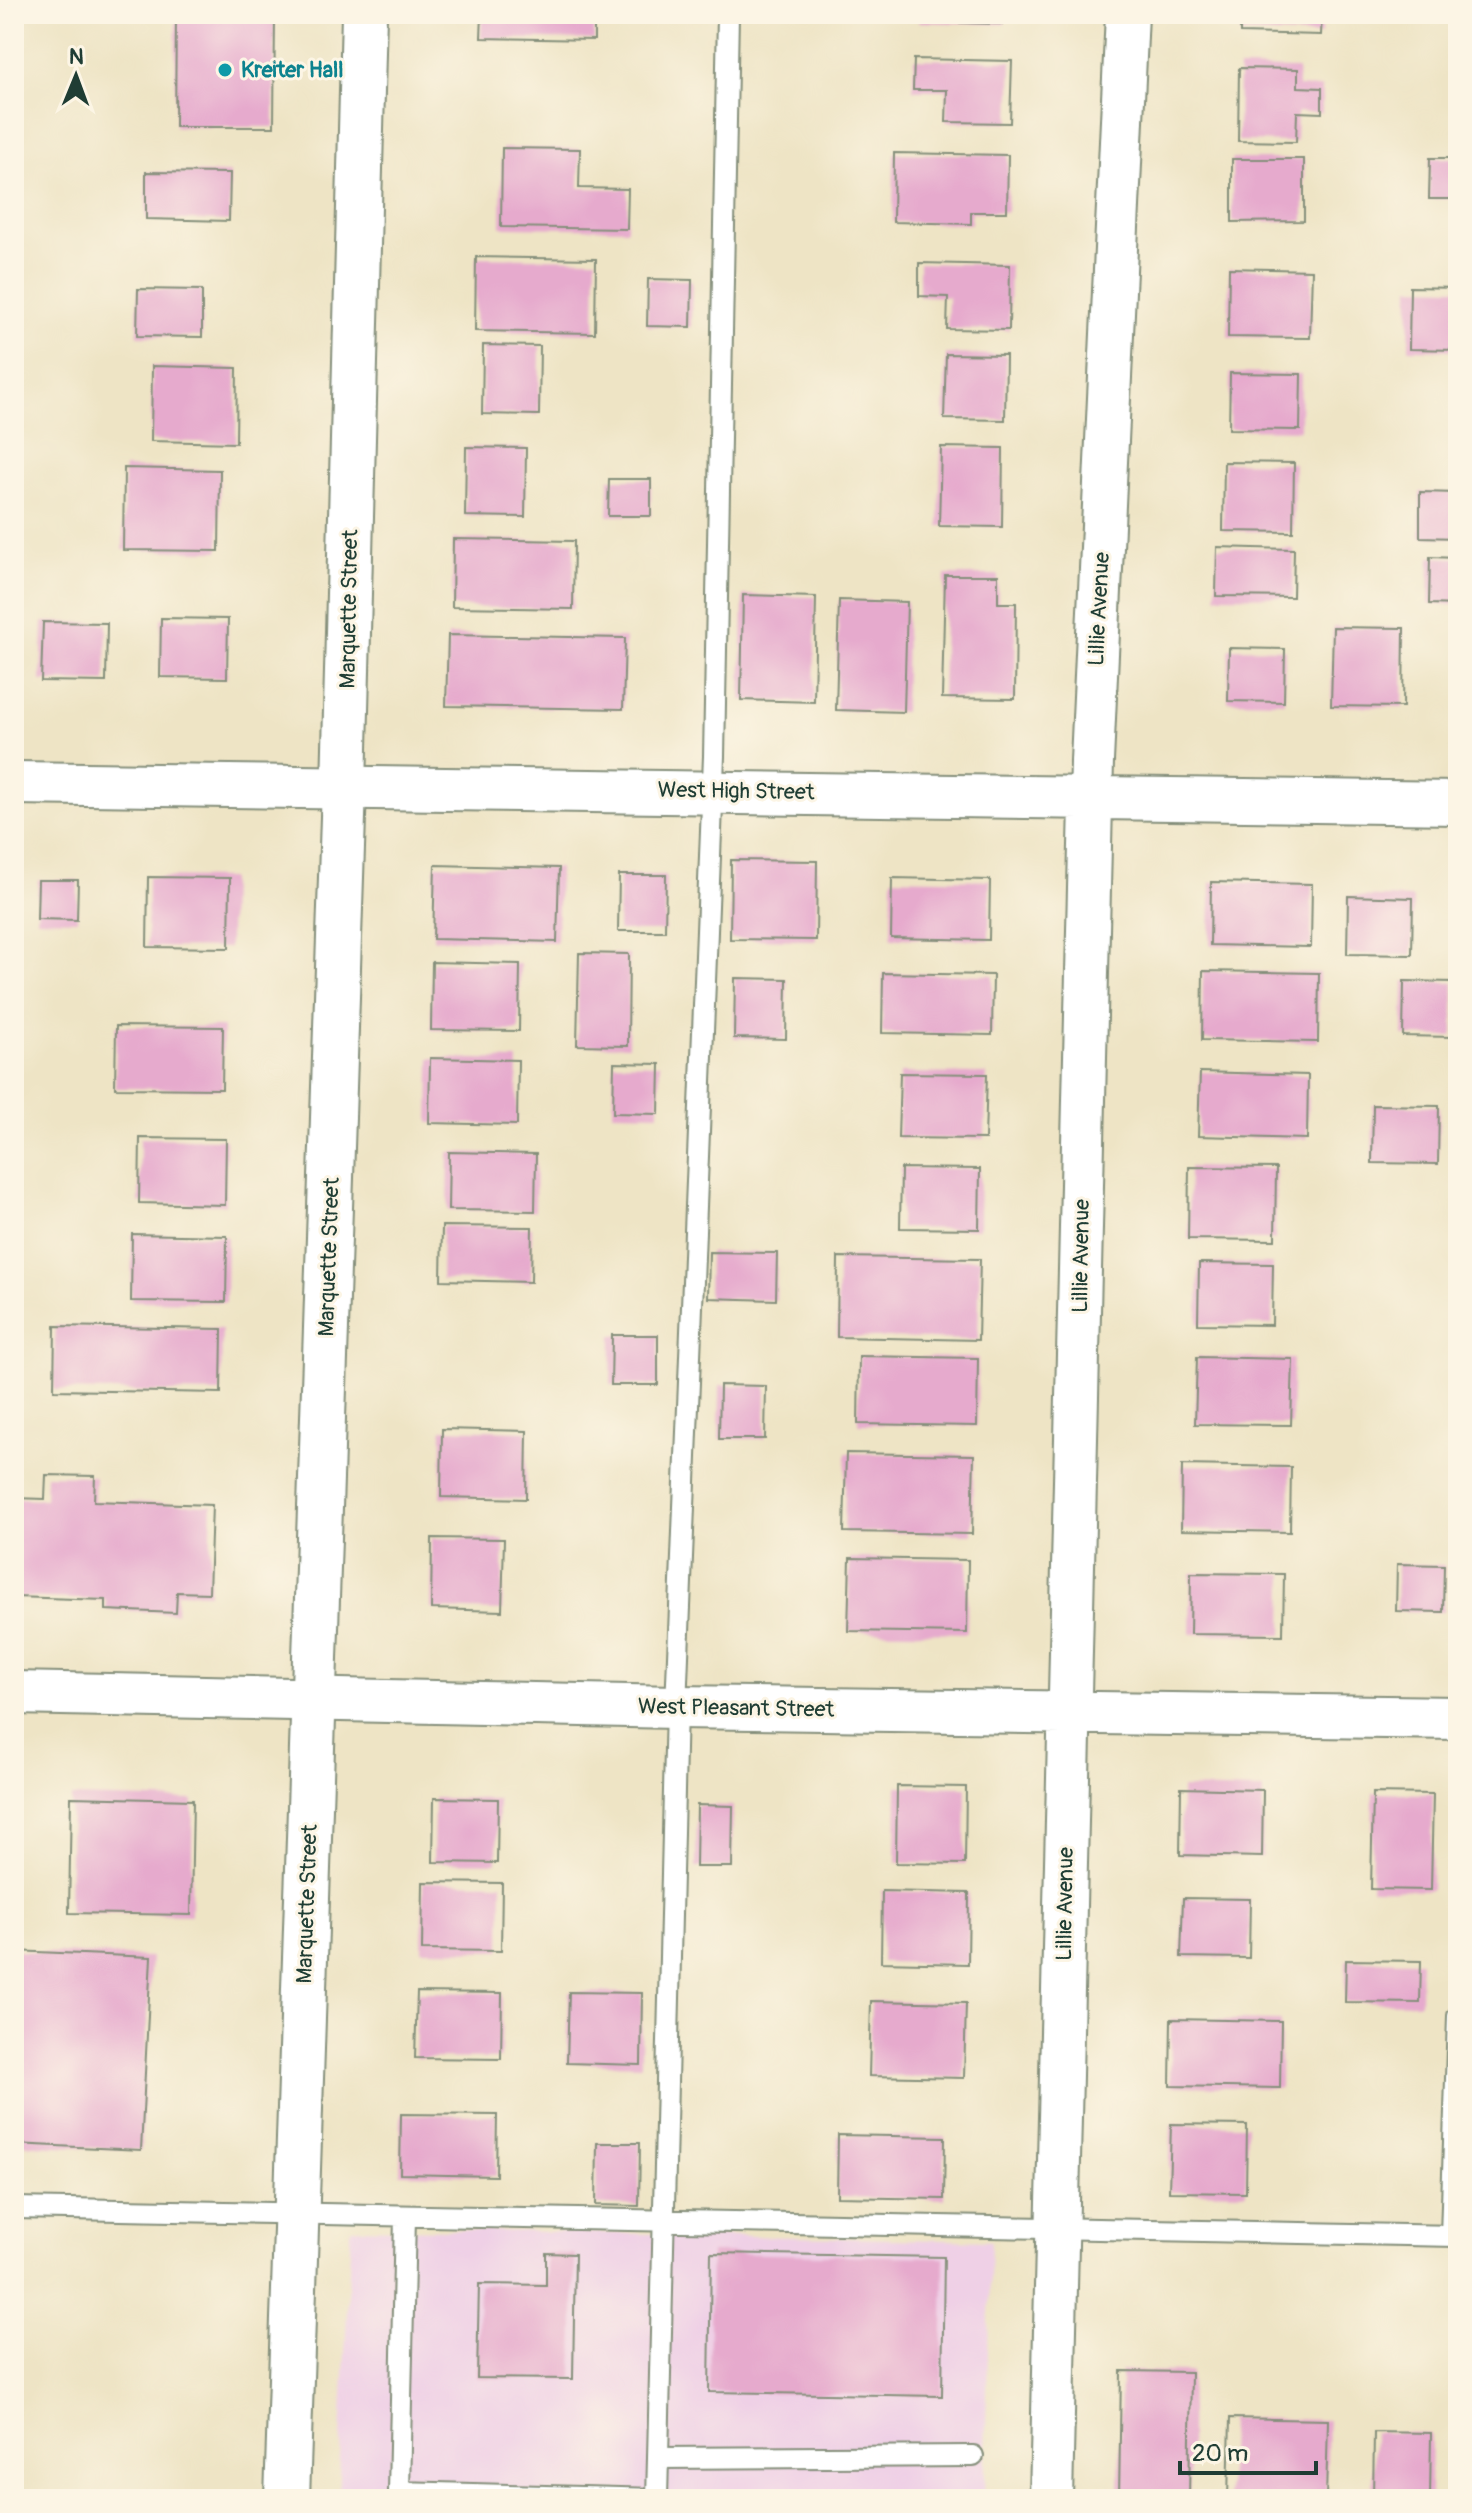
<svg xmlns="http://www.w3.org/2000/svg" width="1472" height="2513" viewBox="0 0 1472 2513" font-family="Pangolin,sans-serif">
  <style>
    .built { fill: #efd0e6 }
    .building { fill: #e6aacd }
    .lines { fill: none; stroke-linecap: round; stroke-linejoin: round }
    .service-casing { stroke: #86907c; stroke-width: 24 }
    .minor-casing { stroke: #86907c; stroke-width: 46 }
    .tertiary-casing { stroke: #86907c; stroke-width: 48 }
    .service { stroke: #fff; stroke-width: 20 }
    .minor { stroke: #fff; stroke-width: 42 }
    .tertiary { stroke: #fff; stroke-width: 44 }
    .culture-dot { fill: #0f9aa8; stroke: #fcf5e5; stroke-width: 3 }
    .labels { text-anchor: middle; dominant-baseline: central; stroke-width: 6; stroke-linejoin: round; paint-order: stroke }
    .culture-label { font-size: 22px; font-weight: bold; fill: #0d838f; stroke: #fcf5e5; text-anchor: start }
    .street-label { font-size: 22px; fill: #1f3d34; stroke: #fcf5e5 }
  </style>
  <rect width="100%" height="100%" fill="#fcf5e5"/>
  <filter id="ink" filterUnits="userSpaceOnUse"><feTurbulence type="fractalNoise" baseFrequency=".0125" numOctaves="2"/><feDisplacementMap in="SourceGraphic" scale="16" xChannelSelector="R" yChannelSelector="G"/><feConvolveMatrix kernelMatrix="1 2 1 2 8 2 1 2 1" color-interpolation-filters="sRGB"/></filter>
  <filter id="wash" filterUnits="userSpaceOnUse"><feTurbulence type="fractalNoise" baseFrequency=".006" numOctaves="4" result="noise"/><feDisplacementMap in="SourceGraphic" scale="32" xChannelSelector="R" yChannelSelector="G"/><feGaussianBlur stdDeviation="1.8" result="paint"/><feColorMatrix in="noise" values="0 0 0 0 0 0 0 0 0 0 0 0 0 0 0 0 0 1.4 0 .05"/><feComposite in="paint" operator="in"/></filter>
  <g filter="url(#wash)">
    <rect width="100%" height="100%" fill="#eee4c5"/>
    <!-- built -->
    <path class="built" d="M351 2228 991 2241 984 2499H338Z"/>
    <g id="blocks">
      <!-- building -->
      <path class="building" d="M176 14H275L274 127H175Z
        M482 14H594V40L481 38Z
        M919 14H1005V24L919 22Z
        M1240 14H1322L1321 35 1240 33Z
        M914 59 1012 61 1010 123 946 122 947 90H913Z
        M1239 68 1298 69V87L1322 88V113L1297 112 1296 142 1238 141Z
        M502 148 580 149 579 188 628 189 627 229 501 227Z
        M894 153 1008 155 1007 212H971V224L893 222Z
        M1430 158H1458V199H1429Z
        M1232 159H1304V221L1232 222Z
        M146 172 230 173 229 221 146 219Z
        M476 257 596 259 595 333 475 331Z
        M919 263 1010 265 1009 330 947 329 948 297 919 296Z
        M1229 268 1312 270 1310 338 1228 337Z
        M648 279 692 280 691 327 647 326Z
        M1410 287 1458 288V350L1409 349Z
        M138 289 202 290V337L137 336Z
        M483 345 540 346 539 415 482 414Z
        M946 354 1006 355 1005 420 944 419Z
        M152 366 237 368 236 443 151 441Z
        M1230 373 1301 374 1300 430 1229 429Z
        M466 447 526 448 525 517 465 516Z
        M941 447 1003 448 1002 527 939 526Z
        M1224 462 1294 463 1293 532 1223 531Z
        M124 468 220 470 219 551 123 550Z
        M609 479H651V516H608Z
        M1420 492 1458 493V538L1420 537Z
        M453 539 574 541 573 609 452 607Z
        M1217 547 1294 549 1293 597 1216 596Z
        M1430 557 1458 558V605L1429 604Z
        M945 575H998V603H1016L1015 699 942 698Z
        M743 595 816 597 814 702 741 700Z
        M839 600 907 602 904 712 836 710Z
        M161 618 228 619 227 678 160 677Z
        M43 622 107 623 106 682 41 681Z
        M1333 627 1404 628 1403 707 1331 706Z
        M448 635 625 638 623 709 446 706Z
        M1229 648 1285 649 1284 702 1228 701Z
        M731 860 817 861 816 940 730 939Z
        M435 865 559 868 557 942 433 939Z
        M619 875H666L665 931H618Z
        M148 877 230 878 229 948 147 947Z
        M892 878 990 880 989 940 891 938Z
        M38 880H78L77 920 37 919Z
        M1211 882 1312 884 1311 947 1210 945Z
        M1348 896 1413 898 1412 955 1347 954Z
        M579 953 629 954 628 1046 577 1045Z
        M432 962 520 964 519 1031 431 1030Z
        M1203 971 1319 973 1318 1042 1202 1040Z
        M883 973 993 975 992 1035 882 1033Z
        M735 978 787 979 786 1039 734 1038Z
        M1404 981 1454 982 1453 1037 1403 1036Z
        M116 1026 223 1027 222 1089 115 1088Z
        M430 1058 518 1060 517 1125 429 1123Z
        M614 1063 660 1064 659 1114 613 1113Z
        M1200 1072 1308 1075 1307 1139 1198 1136Z
        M900 1073 987 1074 985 1139 898 1138Z
        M1373 1105 1439 1106 1438 1164 1372 1163Z
        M140 1138 226 1139 225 1205 139 1203Z
        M449 1152 536 1154 535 1211 448 1210Z
        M1189 1167 1276 1168 1275 1240 1188 1239Z
        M901 1168 980 1169 979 1229 900 1228Z
        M442 1226 532 1227 531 1282 441 1280Z
        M132 1234 227 1236 226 1302 131 1301Z
        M709 1252 777 1253 776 1300 708 1298Z
        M838 1257 980 1259 978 1340 837 1337Z
        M1199 1263 1273 1264 1272 1325 1198 1324Z
        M55 1326 222 1329 221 1393 54 1390Z
        M612 1335H658V1385H611Z
        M859 1356 978 1358 977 1426 858 1424Z
        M1197 1357 1293 1359 1291 1425 1195 1424Z
        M720 1385 766 1386 765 1439H719Z
        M442 1429 527 1431 526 1499 441 1497Z
        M846 1453 974 1455 972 1534 844 1532Z
        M1182 1465 1291 1467 1290 1532 1181 1530Z
        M46 1475 95 1476 94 1501 212 1505 209 1593 177 1592 176 1613 106 1610V1600L14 1597V1498L45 1499Z
        M432 1538 504 1539 502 1611 431 1609Z
        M850 1558 968 1560 967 1633 848 1631Z
        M1397 1564 1444 1565 1443 1612 1396 1611Z
        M1191 1573 1284 1574 1283 1635 1190 1634Z
        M897 1786 966 1787 965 1864 896 1863Z
        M1181 1788 1263 1790 1262 1857 1180 1855Z
        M1373 1793 1433 1794 1431 1890 1371 1889Z
        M71 1797 193 1800 191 1915 69 1913Z
        M434 1798 498 1799 497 1863 433 1862Z
        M697 1805 733 1806 732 1867H696Z
        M423 1882 502 1883 501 1951 422 1950Z
        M882 1891 969 1893 968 1964 881 1962Z
        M1183 1898 1250 1899 1249 1958 1181 1957Z
        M14 1951 151 1957 141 2150 14 2144Z
        M1346 1960 1421 1961 1420 2003 1345 2002Z
        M417 1992 502 1993 501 2059 415 2058Z
        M569 1992 642 1993 641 2065 567 2063Z
        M871 2001 966 2003 964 2078 869 2076Z
        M1171 2019 1281 2021 1280 2088 1170 2086Z
        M401 2114 497 2115 496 2176 400 2174Z
        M1171 2124 1247 2125 1246 2193 1169 2192Z
        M838 2135 945 2137 944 2199 837 2197Z
        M597 2143H640L639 2206 596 2205Z
        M546 2253 575 2254 573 2379 477 2378 479 2284 546 2285Z
        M711 2253 944 2257 942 2396 709 2392Z
        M1121 2371 1191 2372 1189 2499H1119Z
        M1230 2418 1328 2420 1326 2499H1228Z
        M1374 2432 1431 2433 1430 2499H1373Z"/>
    </g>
  </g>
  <g filter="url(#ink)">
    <use href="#blocks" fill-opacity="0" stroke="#86907c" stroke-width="2"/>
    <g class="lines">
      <!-- service casing -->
      <g class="service-casing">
        <path id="service" d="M14 2208 1458 2236
          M405 2216 399 2492 657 2499
          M1451 2236 1458 2016
          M658 2458 973 2456
          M657 2499 676 1707 714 756 728 14"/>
      </g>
      <!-- minor casing -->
      <g class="minor-casing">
        <path id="minor" d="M14 783 1458 803
          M14 1693 676 1707 1458 1718
          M1051 2499 1092 761 1127 14"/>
      </g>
      <!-- tertiary casing -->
      <g class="tertiary-casing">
        <path id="tertiary" d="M287 2499 344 787 364 14"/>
      </g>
      <!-- service -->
      <use href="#service" class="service"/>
      <!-- minor -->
      <use href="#minor" class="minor"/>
      <!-- tertiary -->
      <use href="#tertiary" class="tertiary"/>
    </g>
  </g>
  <!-- markers -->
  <circle class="culture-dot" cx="225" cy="70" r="8"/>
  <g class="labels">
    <!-- culture labels -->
    <g class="culture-label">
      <text x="241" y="70">Kreiter Hall</text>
    </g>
    <!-- street labels -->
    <g class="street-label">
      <text transform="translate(349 609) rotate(-89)">Marquette Street</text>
      <text transform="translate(1099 609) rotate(-87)">Lillie Avenue</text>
      <text transform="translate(736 791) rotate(1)">West High Street</text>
      <text transform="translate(1081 1256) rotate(-89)">Lillie Avenue</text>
      <text transform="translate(329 1257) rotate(-88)">Marquette Street</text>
      <text transform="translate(736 1708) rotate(1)">West Pleasant Street</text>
      <text transform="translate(307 1904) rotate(-88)">Marquette Street</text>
      <text transform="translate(1065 1904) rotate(-89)">Lillie Avenue</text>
    </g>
  </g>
  <!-- margin -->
  <rect width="1472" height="2513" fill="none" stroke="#fcf5e5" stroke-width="48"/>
  <!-- north arrow -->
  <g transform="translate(76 76) rotate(1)" stroke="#fcf5e5" stroke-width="6" paint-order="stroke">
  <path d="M0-6L14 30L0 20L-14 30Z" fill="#1f3d34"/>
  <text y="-12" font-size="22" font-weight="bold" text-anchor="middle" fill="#1f3d34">N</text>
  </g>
  <!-- scale -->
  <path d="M1180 2461v12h136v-12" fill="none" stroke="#1f3d34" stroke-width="4"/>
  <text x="1192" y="2461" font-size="24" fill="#1f3d34" stroke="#fcf5e5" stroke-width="6" paint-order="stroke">20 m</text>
</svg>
